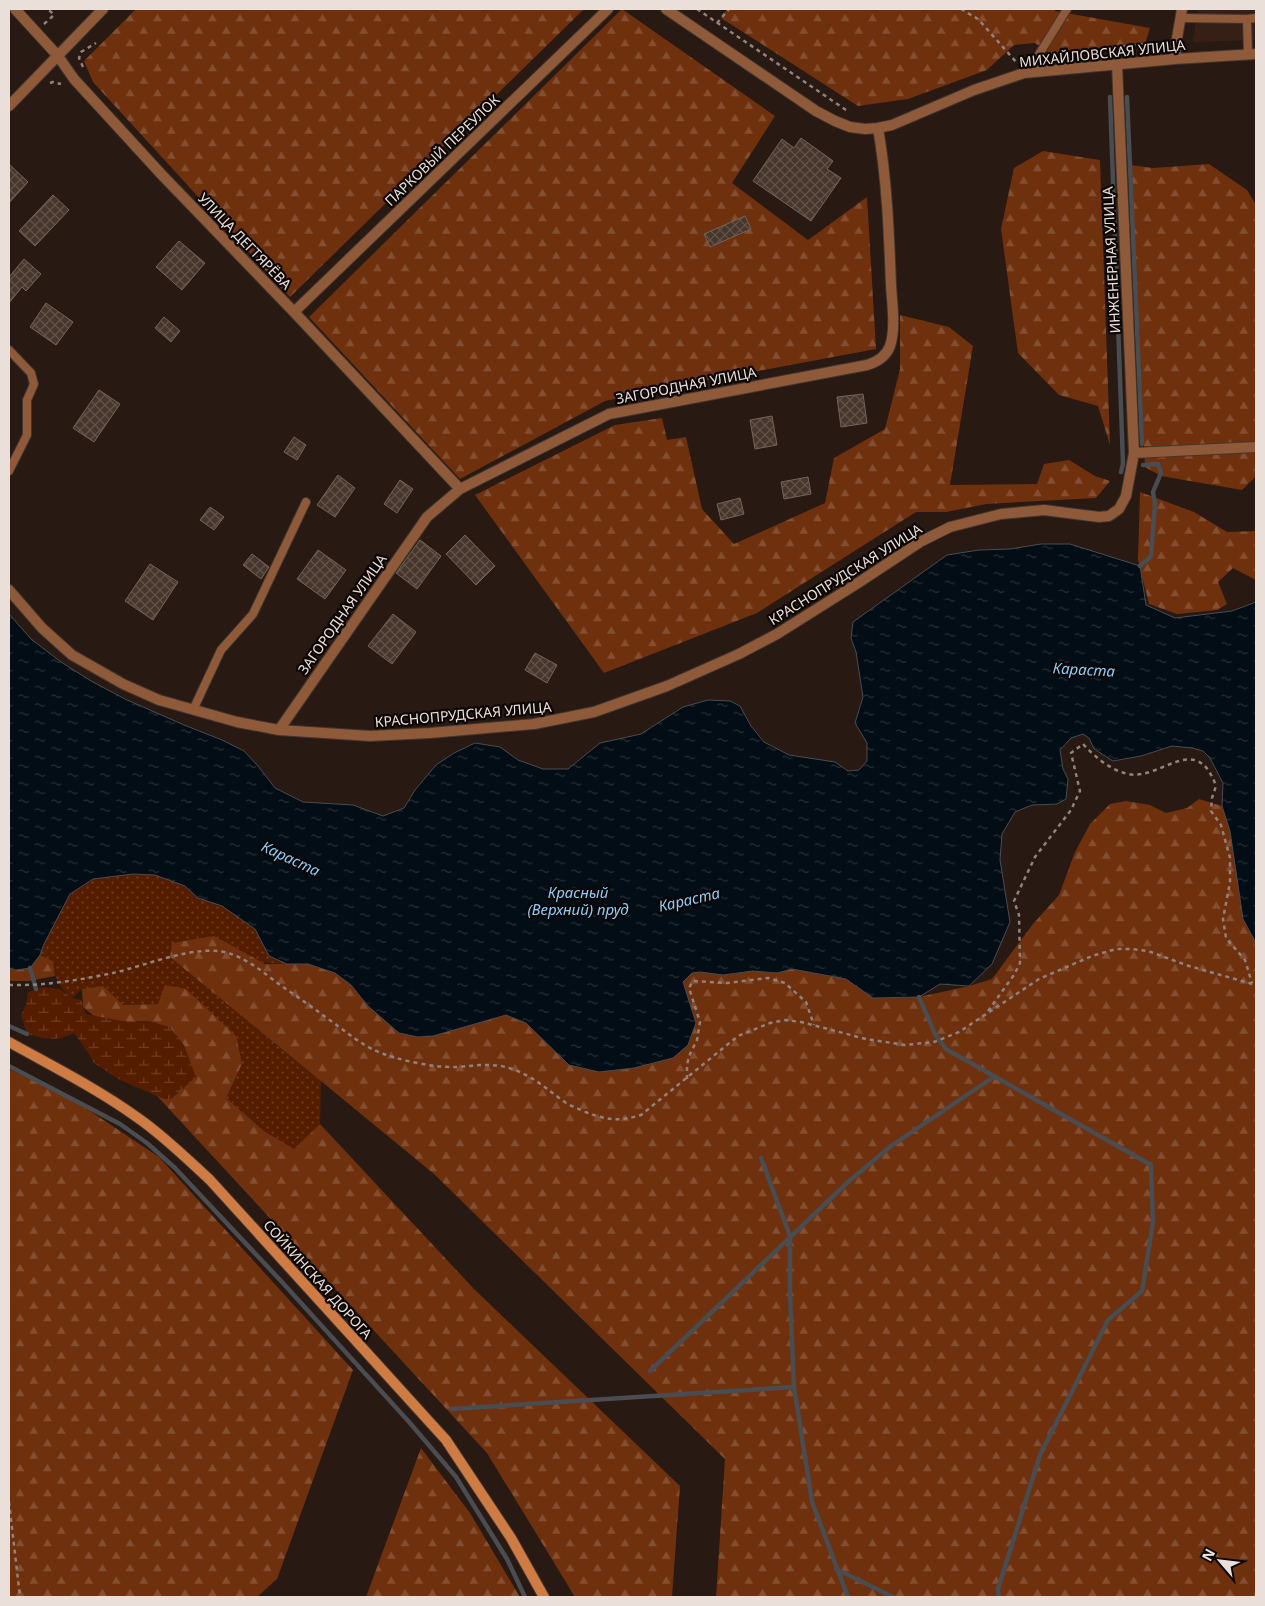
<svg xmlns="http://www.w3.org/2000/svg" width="1265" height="1606" viewBox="0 0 1265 1606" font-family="'Noto Sans',sans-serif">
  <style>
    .built { fill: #362016 }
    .grass { fill: url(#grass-dots) }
    .forest { fill: url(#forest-firs) }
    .wetland { fill: url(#wetland-marsh) }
    .water { fill: url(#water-ripples); stroke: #494c50 }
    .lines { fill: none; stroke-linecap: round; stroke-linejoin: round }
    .stream { stroke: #494c50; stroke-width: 4.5 }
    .building { fill: url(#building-cross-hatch); stroke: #756358 }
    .service-casing { stroke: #43352e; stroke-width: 10 }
    .minor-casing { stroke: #43352e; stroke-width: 12 }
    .tertiary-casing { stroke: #43352e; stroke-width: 12 }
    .secondary-casing { stroke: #43352e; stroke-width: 12 }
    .path { stroke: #90837d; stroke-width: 2.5; stroke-dasharray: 4 4; stroke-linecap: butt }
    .service { stroke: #8e5a39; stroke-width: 8 }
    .minor { stroke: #8e5a39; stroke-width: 10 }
    .tertiary { stroke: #8e5a39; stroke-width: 10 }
    .secondary { stroke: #cf7b44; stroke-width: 10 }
    .labels { text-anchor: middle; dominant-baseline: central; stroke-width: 4.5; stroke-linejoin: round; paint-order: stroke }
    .street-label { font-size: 14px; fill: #ebdfda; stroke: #0c0604 }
    .water-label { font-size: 15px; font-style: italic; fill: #8bcdfb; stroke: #0c0604 }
  </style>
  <defs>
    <pattern id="grass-dots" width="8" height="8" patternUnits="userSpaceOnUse" patternTransform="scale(1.25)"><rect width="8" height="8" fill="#551d00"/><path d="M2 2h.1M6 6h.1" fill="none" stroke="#6e3d25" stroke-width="1.8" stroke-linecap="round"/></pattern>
    <pattern id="forest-firs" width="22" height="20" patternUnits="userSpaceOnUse" patternTransform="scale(1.25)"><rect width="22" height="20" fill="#6f300e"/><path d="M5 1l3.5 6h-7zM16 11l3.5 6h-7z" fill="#844e30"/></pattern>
    <pattern id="wetland-marsh" width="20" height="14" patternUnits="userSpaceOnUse" patternTransform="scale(1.25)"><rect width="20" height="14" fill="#551d00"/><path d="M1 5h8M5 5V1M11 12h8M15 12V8" fill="none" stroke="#6e3d25"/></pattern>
    <pattern id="water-ripples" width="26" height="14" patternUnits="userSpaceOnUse" patternTransform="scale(1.25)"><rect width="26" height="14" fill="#030d15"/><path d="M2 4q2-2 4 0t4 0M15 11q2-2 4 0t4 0" fill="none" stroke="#283036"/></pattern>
    <pattern id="building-cross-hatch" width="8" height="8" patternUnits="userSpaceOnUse" patternTransform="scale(1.25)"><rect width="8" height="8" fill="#46362c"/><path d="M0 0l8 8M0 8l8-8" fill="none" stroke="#61534a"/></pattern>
  </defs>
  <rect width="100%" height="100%" fill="#281912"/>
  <!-- built -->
  <path class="built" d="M1198 9H1256V40L1193 42Z"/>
  <!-- grass -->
  <path class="grass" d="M132 874 155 875 185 886 198 898 222 906 255 929 269 956 287 964 170 957 321 1081 320 1124 294 1150 264 1131 226 1098 242 1064 166 985 158 1004 123 1005 82 989 72 998C58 986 55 980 53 961L40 955 44 944 70 894 93 879Z"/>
  <!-- forest -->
  <path class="forest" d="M136 9H584L290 297 93 82 84 61Z
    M622 9 775 116 732 183 808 240 867 197 876 349 655 390 605 401 460 479 309 317Z
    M727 9H1055V11L1150 28 1145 44 1083 52 1051 54 1035 43 1014 45 987 70 908 99 858 106 721 18Z
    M1043 151 1100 160 1110 445 1098 406 1059 395 1018 353 1001 229 1014 168Z
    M1209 164 1247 190 1256 205V476L1242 490 1161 476 1145 467 1130 165 1153 168Z
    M900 315 949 327 973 346 950 485 1037 484 1044 464 1069 460 1095 476 1110 481 1096 498 986 504 946 512H916L757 613 604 673 475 495 615 425 662 418 667 440 686 437 702 509 734 544 825 503 834 458 885 429 900 369Z
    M1140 492 1194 512 1227 532 1256 531V580L1233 568 1218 582 1227 604 1217 610 1177 614 1149 604 1138 560Z
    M1199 799 1222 806 1230 831 1243 919 1256 943V1597H716L725 1459 434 1174 170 957 172 943 214 936 265 964H308L335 973 351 985 368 1006 478 1022 506 1015 526 1023 569 1065 696 1023 683 982 692 973 700 972 723 975 753 971 777 973 792 969 846 979 873 998 919 997 969 986 992 979 1033 924 1059 895 1075 852 1090 824 1110 804 1126 801 1150 805 1166 813 1187 808Z
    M40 955 53 961 55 976 29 981H9V968L16 970 30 968Z
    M165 985 186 989 236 1036 242 1064 226 1098 264 1131 294 1149 320 1124 474 1289 680 1486 672 1597H575L487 1453 133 1070 117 1035 83 1007 82 989 103 986 123 1005 158 1004Z
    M9 1069 72 1099 159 1157 353 1370 277 1579 257 1597H9Z
    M421 1448 470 1513 520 1597H366Z"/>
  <!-- wetland -->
  <path class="wetland" d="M44 987 60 989 72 998 81 1000 86 1014 122 1021H150L170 1027 184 1045 196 1077 169 1101 120 1080 94 1063 87 1051 74 1033C54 1042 47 1039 27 1034L21 1015 26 1005 28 992Z"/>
  <!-- water -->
  <path class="water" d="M1041 544H1070L1140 566 1146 605 1175 618 1232 611 1256 602V943L1243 919 1230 831 1222 806 1223 783 1210 758 1203 751 1192 748 1172 746 1141 756 1113 761 1094 749 1089 738 1083 734 1071 738 1060 750 1063 769 1068 779 1066 799 1057 804 1032 805 1015 812 1002 834 1000 860 1010 922 992 964 969 986 940 984 919 997 873 998 846 979 792 969 777 973 753 971 723 975 700 972 692 973 683 982 696 1023 688 1045 673 1058 634 1068 599 1072 569 1065 526 1023 506 1015 433 1036 418 1037 399 1033 368 1006 351 985 335 973 308 964H287L269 956 255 929 222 906 198 898 185 886 155 875 133 874 93 879 70 894 44 944 40 955 30 968 16 970 9 968V614L31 639 61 662 91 681 125 699 184 725 222 740 244 751 258 766 275 788 303 802 353 805 383 816 404 808 415 790 436 765 454 753 475 743 500 747 518 760 543 769H568L600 743 641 734 683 707 708 700 730 701 740 706 751 726 764 742 789 755 835 762 848 771 859 770 867 761V743L855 723 863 697 856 652 851 638 853 622 947 555 979 550 1010 549Z"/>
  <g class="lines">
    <!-- stream -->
    <path class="stream" d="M1110 97 1123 464 1121 472
      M1127 97 1142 444
      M1140 566 1151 556 1155 504 1153 492 1161 473 1158 464 1143 465
      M30 968 36 989
      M919 997 935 1034 946 1049 1151 1165 1153 1222 1142 1291 1108 1320 1040 1455 998 1589 999 1597
      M9 1026 27 1034
      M9 1066 120 1124 147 1143 175 1168 281 1281 410 1423 456 1477 507 1559 525 1597
      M761 1158 790 1236V1296L794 1387 812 1502 848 1597
      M650 1371 849 1181 891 1146 995 1076
      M451 1409 794 1387
      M836 1569 893 1597"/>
  </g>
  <!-- building -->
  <path class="building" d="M801 138 833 161 827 169 841 178 811 221 753 181 782 139 794 148Z
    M9 164 28 182 9 203Z
    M53 195 69 210 35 246 19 231Z
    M745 216 751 229 710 247 704 234Z
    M179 241 205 263 182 290 156 267Z
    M24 259 41 274 26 291 22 287 9 303V277Z
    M46 303 73 322 56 345 30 327Z
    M164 317 180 331 171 342 155 328Z
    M99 390 120 404 94 442 73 428Z
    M863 394 867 423 841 427 837 397Z
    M772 416 777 445 755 449 750 420Z
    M294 437 306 445 297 460 284 452Z
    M338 475 355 488 335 517 317 505Z
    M808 477 811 494 784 499 781 482Z
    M400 480 413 489 397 513 384 504Z
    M740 498 744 514 721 520 717 504Z
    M210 507 224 517 214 530 200 520Z
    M465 535 495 566 476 585 446 554Z
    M420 540 441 556 417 589 396 573Z
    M318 550 346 570 325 599 297 579Z
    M252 554 269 567 261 579 243 565Z
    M150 564 178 582 153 620 125 601Z
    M393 614 416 632 392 664 368 646Z
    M535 653 557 665 547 683 525 670Z"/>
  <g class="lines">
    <!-- service casing -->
    <g class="service-casing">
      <path id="service" d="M1180 18 1247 19
        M1248 54 1247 19 1256 18
        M1036 72 1038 56 1067 9
        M9 350 31 373 34 384 27 400V435L9 471
        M193 710 221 650 253 614 306 502"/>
    </g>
    <!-- minor casing -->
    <g class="minor-casing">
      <path id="minor" d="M15 9 58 56 74 79 162 175 294 312 460 489
        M666 9 816 111 835 121 850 127 865 129 878 128 892 125 974 90 1024 73 1175 59 1256 54
        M1175 59 1176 44 1182 9
        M1117 65 1134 453
        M294 312 608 9
        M9 590 42 628 72 655 123 684 159 700 237 722 279 730 370 736 430 733 534 724 594 712 667 686 739 654 777 634 858 583 920 542 950 527 1001 514 1044 510 1099 517 1109 516 1119 509 1126 496 1134 453 1256 447
        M279 730 427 517 460 489 609 414 867 365C877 362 886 357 890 346 896 328 892 304 891 285 889 233 887 180 878 128"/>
    </g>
    <!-- tertiary casing -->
    <g class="tertiary-casing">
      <path id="tertiary" d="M9 106 103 9"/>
    </g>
    <!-- secondary casing -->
    <g class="secondary-casing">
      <path id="secondary" d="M9 1042C52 1066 98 1089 138 1118 164 1136 186 1158 210 1180L446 1440 511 1538 544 1597"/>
    </g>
    <!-- path -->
    <path class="path" d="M697 9 849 112
      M961 9 978 19 1017 63
      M717 23 729 9
      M44 24 54 15 48 9
      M1052 55 1145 44H1163
      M83 67 79 58 81 52 96 43
      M50 83 53 82 61 84
      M9 985C44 986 79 980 113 973 145 966 200 942 231 954 248 960 262 971 276 982 293 994 311 1006 328 1019 343 1029 356 1041 372 1049 392 1059 433 1068 456 1067 475 1066 493 1062 512 1069 533 1076 548 1090 566 1103 571 1106 577 1108 583 1111 606 1120 617 1122 641 1115L738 1036 770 1023 785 1020 801 1022 866 1039 905 1045 934 1042 959 1032 1039 979 1092 956 1116 949H1132L1148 951 1189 966 1256 985
      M988 1011 1014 975 1020 963 1019 915 1014 901 1035 857 1071 810 1080 791 1071 753 1083 744C1095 757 1110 770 1128 774 1161 781 1196 730 1216 786L1212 798 1211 811 1221 825 1230 858V882L1223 919 1226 938 1245 960 1252 983
      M687 1079V1064L690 1054 697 1040 700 1022 689 988 693 981 727 983 768 978 785 983 806 1002 814 1025
      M9 1502 20 1597"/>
    <!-- service -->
    <use href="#service" class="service"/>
    <!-- minor -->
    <use href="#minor" class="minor"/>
    <!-- tertiary -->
    <use href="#tertiary" class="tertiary"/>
    <!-- secondary -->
    <use href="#secondary" class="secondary"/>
  </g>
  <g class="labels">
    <!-- street labels -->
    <g class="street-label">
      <text transform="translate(1102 53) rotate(-6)">МИХАЙЛОВСКАЯ УЛИЦА</text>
      <text transform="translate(442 150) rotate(-44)">ПАРКОВЫЙ ПЕРЕУЛОК</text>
      <text transform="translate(245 241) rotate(46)">УЛИЦА ДЕГТЯРЁВА</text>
      <text transform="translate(1111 260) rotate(-93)">ИНЖЕНЕРНАЯ УЛИЦА</text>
      <text transform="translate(686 385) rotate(-11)">ЗАГОРОДНАЯ УЛИЦА</text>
      <text transform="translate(845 574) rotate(-32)">КРАСНОПРУДСКАЯ УЛИЦА</text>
      <text transform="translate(342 614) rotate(-55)">ЗАГОРОДНАЯ УЛИЦА</text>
      <text transform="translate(463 714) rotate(-5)">КРАСНОПРУДСКАЯ УЛИЦА</text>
      <text transform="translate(318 1279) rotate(48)">СОЙКИНСКАЯ ДОРОГА</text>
    </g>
    <!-- water labels -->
    <g class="water-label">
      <text transform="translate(1084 669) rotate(3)">Караста</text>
      <text transform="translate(291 858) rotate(25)">Караста</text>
      <text x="578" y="892">Красный<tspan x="578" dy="17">(Верхний) пруд</tspan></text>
      <text transform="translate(689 899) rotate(-13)">Караста</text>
    </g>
  </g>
  <!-- border -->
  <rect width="1265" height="1606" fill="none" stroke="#ebdfda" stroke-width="20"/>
  <!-- north arrow -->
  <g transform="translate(1220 1561) rotate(298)" stroke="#0c0604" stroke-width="4" paint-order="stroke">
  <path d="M0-4L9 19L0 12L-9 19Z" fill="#ebdfda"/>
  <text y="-8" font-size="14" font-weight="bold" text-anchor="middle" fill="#ebdfda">N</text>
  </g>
</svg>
